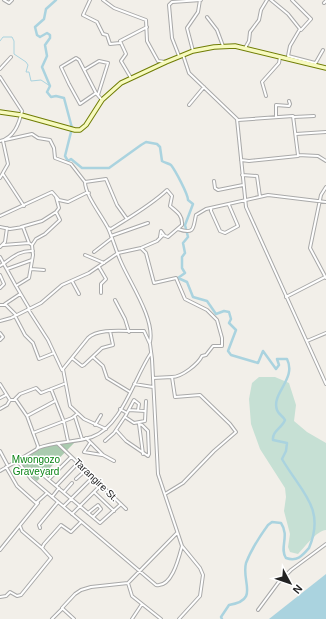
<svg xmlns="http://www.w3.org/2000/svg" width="326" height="619" viewBox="0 0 326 619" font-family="Helvetica,sans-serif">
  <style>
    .wetland { fill: #c6e0d4 }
    .cemetery { fill: #aacbaf }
    .water { fill: #aad3df }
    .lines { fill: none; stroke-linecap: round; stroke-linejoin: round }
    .stream { stroke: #aad3df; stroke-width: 1 }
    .river { stroke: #aad3df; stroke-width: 2.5 }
    .street-casing { stroke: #a9a9a9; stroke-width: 4 }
    .secondary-casing { stroke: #707d05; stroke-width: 5.5 }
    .street { stroke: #fff; stroke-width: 2 }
    .secondary { stroke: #f7fabf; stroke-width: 3.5 }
    .labels { text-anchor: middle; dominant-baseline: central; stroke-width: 3; stroke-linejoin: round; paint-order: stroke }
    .park-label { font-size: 10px; fill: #0c8416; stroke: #fff }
    .street-label { font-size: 10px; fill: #222; stroke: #fff }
  </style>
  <rect width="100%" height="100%" fill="#f2efe9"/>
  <!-- wetland -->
  <path class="wetland" d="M259 377H275L289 383 296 405 294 421 307 432 326 443V530C316 531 305 547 298 554L290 552 288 547 290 534 284 511 286 497 285 488 260 449 251 424 249 399 252 383Z"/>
  <!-- cemetery -->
  <path class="cemetery" d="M75 442 37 481 28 474 19 461 45 446Z"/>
  <!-- water -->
  <path class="water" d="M326 574V619H269Z"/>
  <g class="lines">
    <!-- stream -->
    <path class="stream" d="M0 41 3 37H12L14 41V54L26 62 28 65 26 72H29L31 81 41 80 50 86"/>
    <!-- river -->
    <path class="river" d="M56 0 46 9 44 19 35 27 37 35 40 37 47 33 50 35V38L45 45 47 56 42 67 50 86 47 92 51 97 56 96 64 98 72 128 65 156 68 161 71 159 82 168H109L141 145 146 142 157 144 160 147 162 161C165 163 168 163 171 165 175 170 188 194 188 200L193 204 185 225 188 237 183 243 185 253 182 257V268L185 273 178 278 187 282 193 297 207 301 216 314 224 311 229 312 231 319 229 323 236 330 228 351 231 355 258 363 263 351 276 369 279 365 277 359H287C297 379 271 393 277 410 279 415 283 416 285 420 282 428 272 431 273 440L287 443 286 451 282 459C301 492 326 508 309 548 302 556 297 562 286 558 279 548 290 536 281 523L272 522 268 525C260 536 251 550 246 563 241 582 260 600 229 605L221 617 222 619"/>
    <!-- street casing -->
    <g class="street-casing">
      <path id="street" d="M4 0 9 3 12 0
        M90 0 83 15 97 22 103 34 107 35 110 44 120 43
        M103 0 114 8 146 20 147 41 158 61 166 62
        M271 0 288 14 300 29 290 46 288 56 315 63
        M292 0 311 19 301 30
        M324 3 326 1
        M207 17 217 30 223 46
        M245 48 249 41 250 32 259 20 261 10 267 0
        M193 51 187 28 198 12 200 0
        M183 55 189 73 237 119 246 207 326 384
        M179 56 172 38 169 5 172 2 201 0
        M315 64 323 50
        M0 69 11 57
        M84 70 99 61 108 63 98 95
        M0 77 22 111C19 124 14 138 0 141
        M131 78 121 61 126 54 120 41 147 27
        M96 93 80 104 69 84 61 67 76 58 79 60 96 93 102 100
        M266 96 262 82 279 63 280 57
        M189 105 204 87
        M276 117V105L289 106 290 104 289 101
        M294 117 314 116
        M238 120 293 116 298 155 318 156 326 161
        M296 134 326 132
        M5 140 32 134 38 138 50 140 54 148 55 158 71 164 85 182
        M241 160 249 161 298 156
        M3 174 24 206
        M242 175 257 176 260 197
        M0 178 8 164 3 141
        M214 181 215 188 218 190 243 185
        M326 187 321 195 310 248 326 278
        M211 208V211L220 231 225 233 238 226 229 205
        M0 216 52 192 59 200 68 202 86 193H89
        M127 219 117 205 106 179 85 182C85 195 102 216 108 228 113 239 116 251 121 262 130 283 155 319 150 342
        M0 227 10 229 23 227 29 243
        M21 227 42 221 56 212
        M178 229C195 235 193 228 196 215L206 209 268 195 326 202
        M111 236 148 223
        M160 237 161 231 164 235
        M3 245 29 243 32 245
        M0 247 5 242 7 228
        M141 248 146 253 154 283 176 278 185 299 207 310 217 320 222 338V346H213L206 355 202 356C198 364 182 377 172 377
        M94 252 112 238
        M85 255 104 263
        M0 257 16 286
        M0 266C11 259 18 250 33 251
        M99 267 106 279 101 284V293
        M7 269 32 260
        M31 269 44 270
        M0 275 4 284 0 288
        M72 281 79 294
        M286 297 325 277
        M115 300 125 319 129 332
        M5 304 20 294
        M0 305H6L16 315
        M29 308 16 286 29 278 33 255 32 245 36 239 45 234 60 220 56 212 59 208 56 197
        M28 309 48 340 62 370
        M15 316 25 335 33 343 39 359 54 353
        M0 321 11 318 41 303 62 285 89 273 118 253 141 248 157 241 163 235 168 237 182 225C183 215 176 211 170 206L172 196 167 190C150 206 130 217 111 229L108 228
        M0 333 3 337 0 340
        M307 341 326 333
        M93 357 103 366 107 378 130 392
        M72 358 82 366 84 365 102 348 113 345 110 331
        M153 378 172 377 175 397 200 395 230 424 236 432 214 451 183 483 165 494
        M0 384 10 400H16L27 416 38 446 37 449 0 471
        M134 384 153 387
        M51 389 64 422 68 441
        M0 398 6 395
        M15 399 20 394 36 388 41 393 64 384
        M0 409 7 405 10 400
        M129 410 145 411
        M127 413 134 400 139 404 138 410
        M27 416 55 401
        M75 417 82 439
        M125 417 134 423 145 421 146 401
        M139 424 143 454
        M95 425 101 415
        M106 429 84 419 70 406 63 369 88 338C99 327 128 332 144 331L150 344 152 359 158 474 182 546 200 568 203 575 200 596 179 619
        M116 430 126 441 148 456 149 454 148 431 142 425 139 424
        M33 433 72 418 77 414
        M86 438 103 455 114 461
        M105 441 114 433 126 415 127 413 120 409
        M57 443 126 509
        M90 443 84 452 102 455
        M38 448C55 441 74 443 92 437 122 426 134 378 151 353
        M0 451 8 466
        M17 460 31 479 156 585C172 588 179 557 182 546
        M6 467 17 486 36 503 47 493
        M43 475 100 523 121 504
        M49 479 71 457
        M76 479 86 470
        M57 485 78 463
        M64 492 72 483
        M94 492 114 511
        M52 497 59 488
        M64 506 93 477
        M88 513 98 505 101 509 93 517
        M72 514 101 485
        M20 526 22 531 42 548
        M40 528 39 525 58 502
        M0 550 38 503
        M128 583 132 596 161 619
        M0 597 6 596 10 592 17 596 21 595 51 558 42 548 44 544 61 525 71 532 81 522
        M258 610 278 583 291 570 326 544
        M52 619 62 609
        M74 619 62 608 75 594 81 590 91 587 128 583 177 533
        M132 619 142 604"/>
    </g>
    <!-- secondary casing -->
    <g class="secondary-casing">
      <path id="secondary" d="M0 112 21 115 75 130H80L86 125 102 100 121 83 166 62 193 51 214 47 235 46 326 68"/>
    </g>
    <!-- street -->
    <use href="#street" class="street"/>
    <!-- secondary -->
    <use href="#secondary" class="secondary"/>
  </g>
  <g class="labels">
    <!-- park labels -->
    <g class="park-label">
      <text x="36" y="459">Mwongozo<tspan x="36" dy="12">Graveyard</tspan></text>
    </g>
    <!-- street labels -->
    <g class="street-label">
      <text transform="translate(96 480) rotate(44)">Tarangire St.</text>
    </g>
  </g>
  <!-- north arrow -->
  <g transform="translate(290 583) rotate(130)" stroke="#ffffff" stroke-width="3" paint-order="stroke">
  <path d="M0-3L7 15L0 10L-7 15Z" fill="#222222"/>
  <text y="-6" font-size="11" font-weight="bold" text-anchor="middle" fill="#222222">N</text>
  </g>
</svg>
